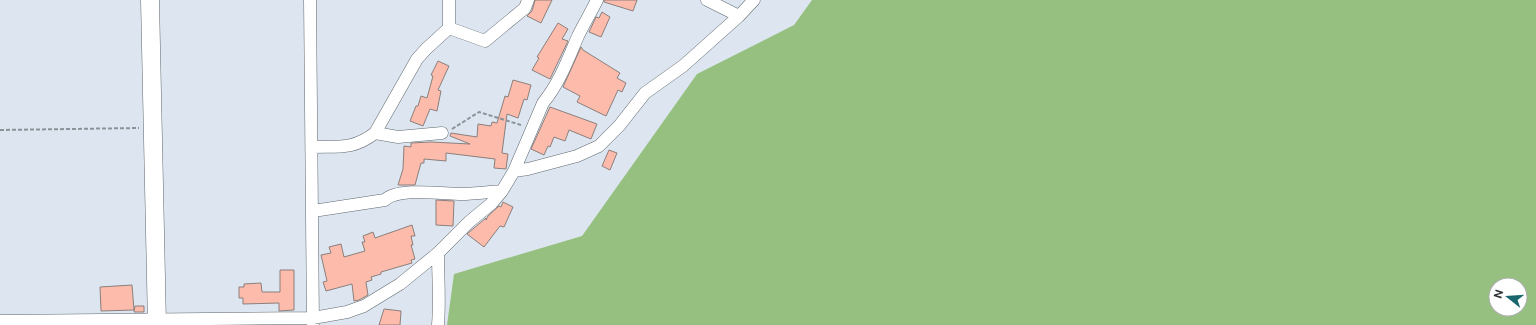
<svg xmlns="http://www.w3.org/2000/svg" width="1536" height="325" viewBox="0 0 1536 325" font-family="'Public Sans',sans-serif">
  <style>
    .forest { fill: #96c080; fill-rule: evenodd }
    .building { fill: #fcbbab; stroke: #8b7f7c }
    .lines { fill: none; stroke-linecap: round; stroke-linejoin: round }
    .street-casing { stroke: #5f676f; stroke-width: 13 }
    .secondary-casing { stroke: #5f676f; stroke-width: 19 }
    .path { stroke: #8b9298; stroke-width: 2; stroke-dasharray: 4 2; stroke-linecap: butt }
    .street { stroke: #fff; stroke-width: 12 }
    .secondary { stroke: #fff; stroke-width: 18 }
  </style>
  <rect width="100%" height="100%" fill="#dde6f0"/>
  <!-- forest -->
  <path class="forest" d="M812 0H1536V325H447L454 274 582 236 697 74 794 25ZM1496 285H1520V309H1496Z"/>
  <!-- building -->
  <path class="building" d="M535 0H552L541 23 527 16 532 11Z
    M604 0H637L633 11 604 2Z
    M602 12 610 17 601 37 589 32 596 17 599 18Z
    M558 23 568 29 562 39 568 41 550 79 532 70 539 58 537 57Z
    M581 47 583 50 620 73 617 78 626 83 622 92 618 90 606 116 577 102 580 96 563 87Z
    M438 61 449 66 438 90 441 91 437 111 430 109 423 126 410 121 416 106H418L421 96 427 98 433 76 431 75Z
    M513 80 531 85 527 100 524 99 518 118 507 114 502 153 508 154 506 169 494 168 495 159 446 153V161L424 159V163H421L415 185H398L403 169 404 146 411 147V143L431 142 470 144 450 136 451 133 477 137 478 124 491 126 492 122 497 123 505 96 508 97Z
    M550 107 597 124 591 139 569 130 565 141 554 137 550 147 548 146 544 155 531 149Z
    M609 150 617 153 610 170 602 166Z
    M436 200 454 201 453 226 436 225Z
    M503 202 513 207 504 227 500 226 484 247 467 234 486 218V220L488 216 499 206 501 207Z
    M412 225 415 236H411L413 245H411L415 259 411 260 412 263 381 272V274L371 277 372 280 366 282 368 295 359 300 354 301 352 284 326 291 323 282 327 281 321 255 331 253 329 247 341 244 344 257 365 251 362 242H365L363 236 373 232 375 238Z
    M280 270H294V310L279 311V303L243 304V298H239V287H244V284L261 283 262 292H280Z
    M132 285 134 310 101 311 100 287Z
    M135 306H144V312H134Z
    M384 309 401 311 400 325H379Z"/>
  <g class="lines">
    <!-- street casing -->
    <g class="street-casing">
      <path id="street" d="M310 0 313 325
        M707 0 739 16
        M449 28 485 41 525 8 528 0
        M375 133 398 137 442 133
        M312 147C338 146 353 150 375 133L417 59 426 49 449 28V0
        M514 171 528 169 577 156 599 146 619 126 645 93 683 66 739 16 754 0
        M313 211 385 200C398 187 443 194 461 194 474 194 488 192 502 191
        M438 253C438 277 440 301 438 325
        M0 321 313 318 347 312 364 306 400 284 438 253 469 222 492 203 502 191 514 171 543 103C559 84 568 59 578 36 584 24 591 12 597 0"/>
    </g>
    <!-- secondary casing -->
    <g class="secondary-casing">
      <path id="secondary" d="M150 0 157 325"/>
    </g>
    <!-- path -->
    <path class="path" d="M452 129 479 112 521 125
      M0 130 139 128"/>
    <!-- street -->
    <use href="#street" class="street"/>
    <!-- secondary -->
    <use href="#secondary" class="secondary"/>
  </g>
  <!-- north arrow -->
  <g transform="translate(1508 297) rotate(287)"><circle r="19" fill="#ffffff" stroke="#abadae"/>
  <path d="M0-3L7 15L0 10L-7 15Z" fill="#19666e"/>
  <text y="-6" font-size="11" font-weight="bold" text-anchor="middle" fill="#2e3235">N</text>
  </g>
</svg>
